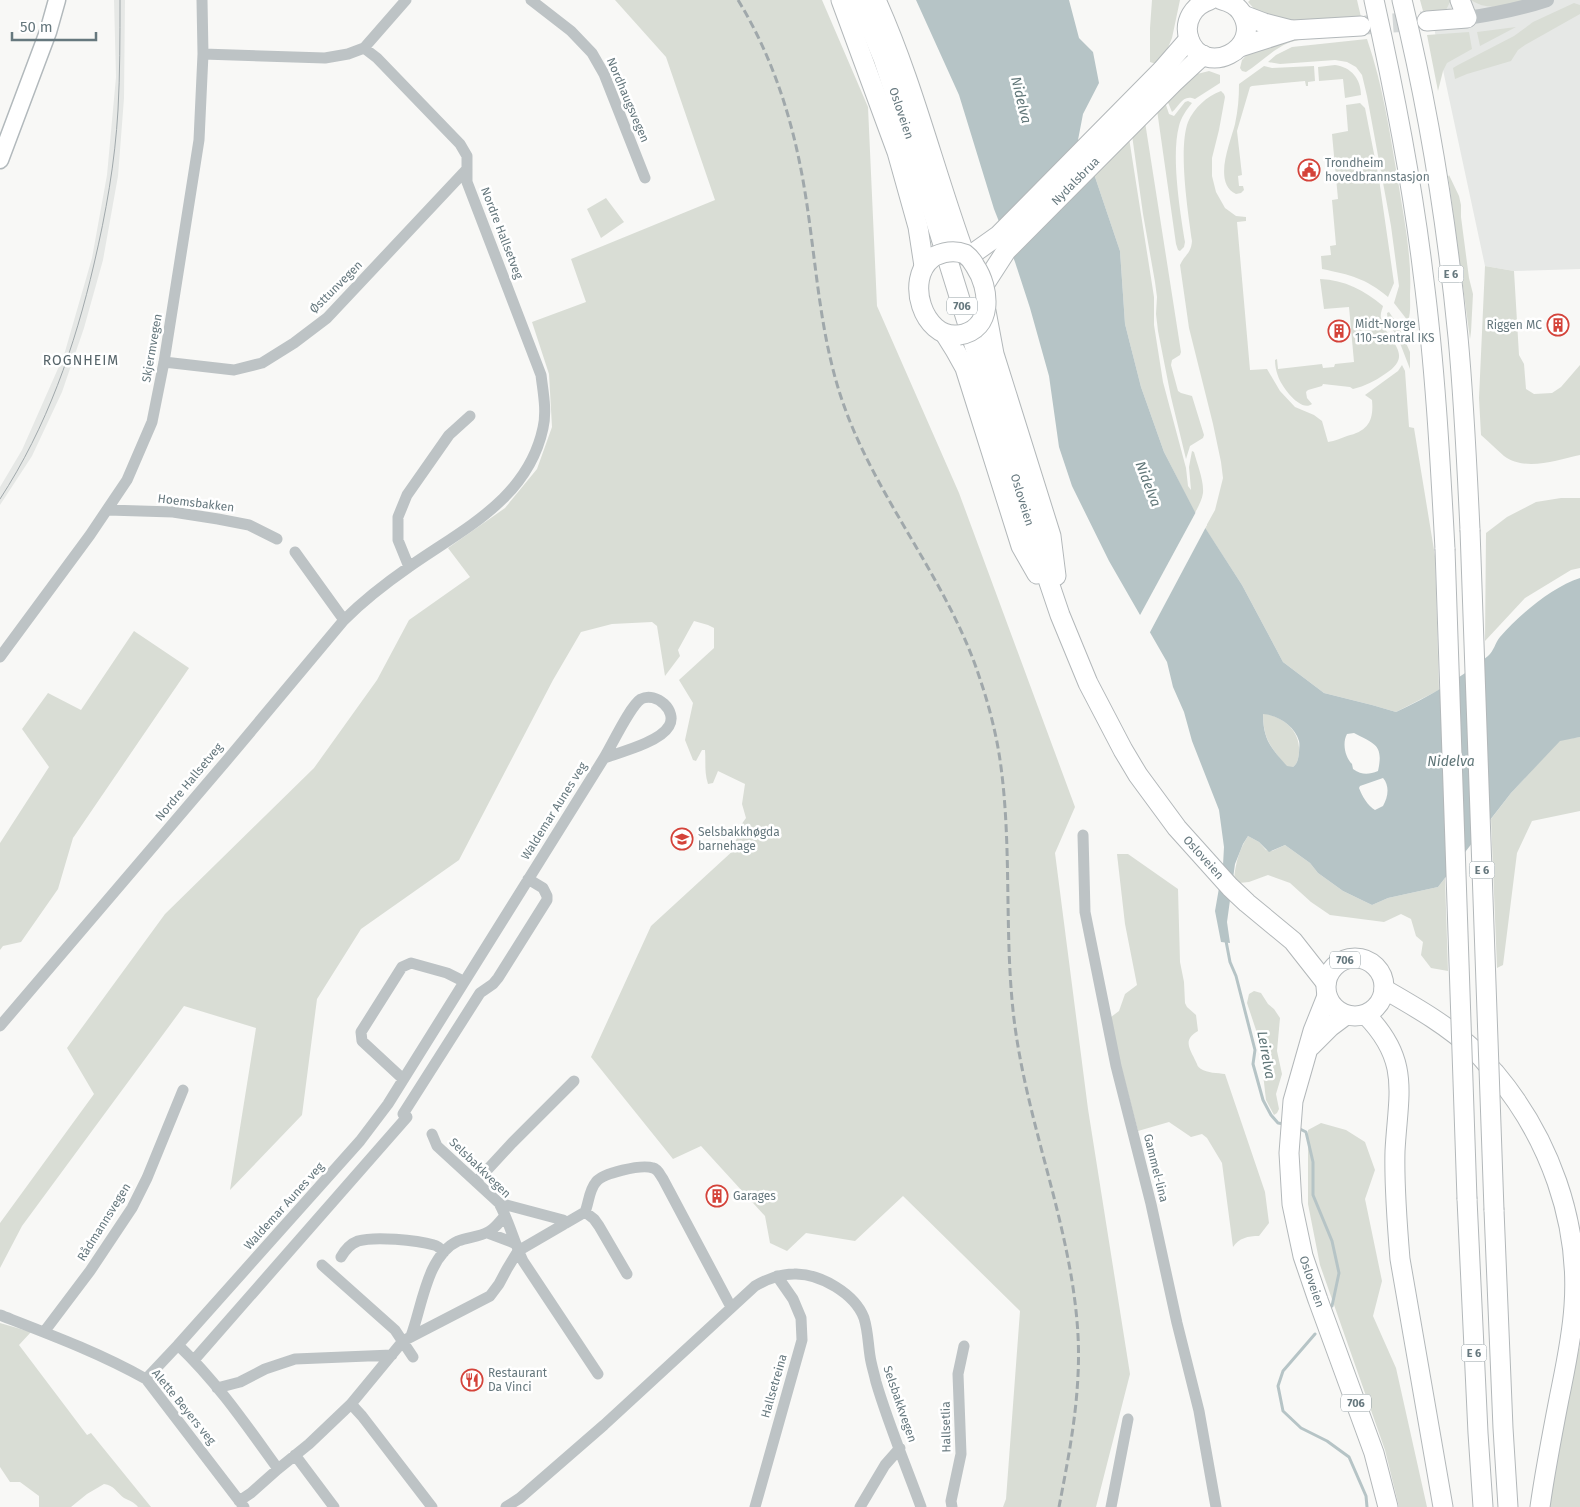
<svg xmlns="http://www.w3.org/2000/svg" width="1580" height="1507" viewBox="0 0 1580 1507" font-family="'Fira Sans',sans-serif">
  <style>
    .built { fill: #e6e8e6 }
    .green { fill: #d9ddd5 }
    .water { fill: #b6c4c6; fill-rule: evenodd }
    .pier { fill: #f8f8f6 }
    .lines { fill: none; stroke-linecap: round; stroke-linejoin: round }
    .stream { stroke: #b6c4c6; stroke-width: 3 }
    .trunk-tunnel { stroke: #d4d8d8; stroke-width: 19; stroke-dasharray: 19 9; stroke-linecap: butt }
    .secondary-casing { stroke: #b2b9bc; stroke-width: 19 }
    .trunk-casing { stroke: #b3b8ba; stroke-width: 21 }
    .minor { stroke: #bdc3c5; stroke-width: 11 }
    .tertiary { stroke: #bdc3c5; stroke-width: 14 }
    .secondary { stroke: #fff; stroke-width: 16 }
    .trunk { stroke: #fff; stroke-width: 19 }
    .tram { stroke: #a0a8ab; stroke-width: 1 }
    .rail { stroke: #a0a8ab; stroke-width: 3; stroke-dasharray: 8 4; stroke-linecap: butt }
    .trunk-bridge-casing { stroke: #b3b8ba; stroke-width: 21; stroke-linecap: butt }
    .trunk-bridge { stroke: #fff; stroke-width: 19 }
    .labels { text-anchor: middle; dominant-baseline: central; stroke-width: 5; stroke-linejoin: round; paint-order: stroke }
    .shield { fill: #fff; stroke: #94a0a5; stroke-width: 1 }
    .shield-label { font-size: 11px; font-weight: bold; fill: #66787e }
    .street-label { font-size: 12px; fill: #66787e; stroke: #fff }
    .poi-label { font-size: 12px; fill: #66787e; stroke: #fff; text-anchor: start }
    .water-label { font-size: 14px; font-style: italic; fill: #607678; stroke: #fff }
    .neighbourhood-label { font-size: 14px; letter-spacing: 1px; fill: #57656a; stroke: #fff }
  </style>
  <rect width="100%" height="100%" fill="#f8f8f6"/>
  <!-- built -->
  <path class="built" d="M114 0H125L124 98 118 176 103 260 84 328 62 392 32 456 0 505V487L22 450 64 355 92 258 107 175 116 77Z
    M1428 0H1580V269L1514 271 1485 266Z"/>
  <!-- green -->
  <path class="green" d="M615 0H822L868 107 877 306 959 493 1075 807 1055 853 1088 1109 1130 1374 1096 1507H1003L1006 1499 1020 1311 903 1196 855 1241 806 1233 787 1251 770 1243 765 1216 701 1146 673 1159 591 1057 651 926 736 848 735 843 741 827V825L746 818 742 804 745 784 718 771 713 783 708 784C704 772 706 761 705 750H702L696 761 693 760 685 740 693 703 679 680 714 648V628L708 625 694 621 678 650 680 656 665 676 657 626 652 622 612 624 581 632 553 680 459 860 361 929 317 999 302 1115 230 1190 256 1028 184 1006 22 1226 0 1268V1223L94 1094 67 1048 165 914 314 768 377 680 409 620 470 577 448 548 505 508 537 469 552 427 549 374 532 322 586 302 571 259 715 200 666 57Z
    M1152 0H1180L1172 38 1167 50 1156 64 1150 62V28Z
    M1250 0H1357L1361 17 1289 23 1258 13 1248 2Z
    M1420 0H1451L1446 10 1423 11Z
    M1471 0H1525C1506 5 1489 12 1471 0Z
    M1574 3 1580 5V14L1525 45 1518 50 1511 61 1467 74 1455 79 1453 68 1458 65 1514 36 1533 22Z
    M1516 27 1480 46 1477 32Z
    M1469 32 1472 49 1447 63 1443 71 1438 91 1427 35Z
    M1365 34C1343 36 1307 36 1288 43 1272 50 1260 63 1246 72L1242 71 1240 68 1242 60 1252 49 1275 40Z
    M1367 39C1383 85 1390 134 1398 181 1404 219 1412 256 1410 294 1410 303 1411 313 1408 321L1394 303 1399 286 1391 226 1367 96 1362 75 1356 67 1347 62 1335 60 1280 64 1268 62 1276 55 1292 47Z
    M1335 65C1351 67 1361 79 1361 95L1345 98 1343 79 1319 81 1318 67Z
    M1264 66 1272 68 1314 66 1315 81 1308 82V86H1306L1305 81 1252 86 1250 87 1237 131 1242 175 1238 176 1239 186H1243L1244 190 1241 193 1236 194C1212 183 1231 141 1235 124 1238 110 1239 98 1239 84Z
    M1209 71 1220 75V83L1195 99C1182 94 1180 106 1172 112L1167 100 1197 74Z
    M1221 91 1224 94 1225 97 1219 130 1212 158V176L1216 192 1225 208 1236 216 1246 217V221L1237 222 1250 370 1267 369 1280 391 1295 407 1314 415 1322 421 1328 442C1335 441 1341 438 1347 436 1368 431 1374 421 1372 400L1365 395 1398 371 1402 365 1405 371 1409 427 1414 428 1435 556 1439 690 1396 712 1372 705 1324 693 1283 662 1242 585 1205 528 1215 510 1223 478 1221 462 1213 424 1189 328 1180 265C1185 254 1191 254 1192 241 1188 212 1178 149 1188 122 1194 108 1207 96 1221 91Z
    M1188 101 1192 103C1186 110 1181 118 1179 126 1171 156 1180 211 1185 242L1184 247 1180 251 1178 250 1176 244 1157 110 1165 102 1169 114 1174 116 1185 102Z
    M1360 103 1365 108 1379 179 1394 283 1388 297C1365 278 1351 275 1322 269L1321 256 1331 255 1330 246 1336 245 1332 200 1338 199 1332 134 1348 131 1346 105Z
    M1145 122 1181 352 1180 355 1172 360 1171 365 1178 391 1181 393 1192 396 1204 435 1203 438 1190 446 1186 459 1171 397 1158 331 1156 314 1157 297 1155 282 1143 214 1132 135Z
    M1129 138 1154 297V325L1163 382 1186 468 1188 486 1191 490 1189 467 1192 451 1194 452C1197 464 1204 480 1203 493 1202 500 1198 507 1195 513L1164 452 1141 387 1125 324 1120 251 1094 174Z
    M1449 175 1459 196 1461 205V217L1469 278 1473 294 1471 332 1470 339 1449 182 1448 177Z
    M606 198 624 222 601 238 587 209Z
    M1485 266 1514 271 1519 355 1524 364 1526 389 1534 394 1552 393 1561 387 1580 365V455C1556 460 1526 472 1504 456 1496 449 1489 442 1481 435L1479 398Z
    M1320 279C1345 280 1364 290 1383 306 1382 310 1380 314 1381 318 1385 340 1417 354 1385 374 1375 381 1365 386 1353 389L1350 387 1323 384 1322 386 1308 390 1306 392 1307 398 1312 404C1301 413 1281 386 1278 376 1276 371 1275 365 1275 360L1277 359 1278 369 1322 364 1323 368 1334 367 1335 364 1354 362 1349 307 1324 309Z
    M1389 312 1398 325 1410 352V369L1398 338 1388 322 1387 313Z
    M1561 498H1580V568L1571 570 1525 598 1485 641 1486 533 1507 517 1536 502Z
    M134 631 189 668 73 838 58 889 21 942 3 946 0 950V843L49 767 22 729 48 693 81 710Z
    M1263 713C1284 717 1301 731 1299 753 1298 759 1298 763 1293 767H1287C1271 747 1263 740 1263 713Z
    M1580 737V811L1532 821 1517 853 1503 965 1497 968 1491 819 1511 793 1560 740Z
    M1248 836 1259 842 1266 850 1272 851 1285 845 1310 863 1318 873 1343 891 1372 905 1388 898 1438 887 1445 878 1448 971 1431 968 1421 955 1423 942 1416 936 1411 919 1401 914 1384 922 1330 915 1311 902 1290 883 1268 875 1249 882 1239 883 1234 878C1236 862 1239 850 1248 836Z
    M1117 854H1128L1178 889 1180 962 1184 982 1185 1003 1187 1007 1196 1015 1198 1031C1182 1040 1190 1049 1196 1062 1198 1066 1197 1066 1201 1069 1207 1073 1218 1073 1225 1074L1265 1192 1269 1223 1259 1236C1248 1236 1239 1238 1233 1247L1222 1163 1207 1138 1202 1134 1191 1137 1169 1122 1138 1131 1110 1024 1111 1017 1119 1011 1125 994 1137 985 1125 924Z
    M1254 991 1261 993 1268 1004 1274 1009 1280 1018 1277 1051 1282 1074 1276 1094 1279 1109 1277 1113 1274 1115 1266 1100 1259 1039 1247 1003 1249 994Z
    M1321 1123 1346 1130 1365 1142 1375 1170 1365 1199 1382 1281 1373 1316 1396 1368 1427 1507H1399L1385 1450 1320 1265 1308 1204V1130Z
    M0 1323 31 1332 19 1345 87 1435 91 1433 151 1507H138C134 1502 130 1501 124 1498 117 1493 114 1485 104 1484L87 1494 71 1507H39V1496L20 1482H10L0 1467Z
    M1580 1345V1507H1550L1554 1449Z"/>
  <!-- water -->
  <path class="water" d="M916 0H1069L1079 38 1093 52 1099 83 1083 114 1078 140 1094 174 1120 251 1125 324 1141 387 1164 452 1195 512 1242 585 1283 662 1324 693 1372 705 1396 712C1428 697 1460 679 1488 656 1494 651 1495 643 1500 637 1519 615 1552 587 1580 578V737L1560 741 1511 793 1438 887 1388 898 1372 905 1343 891 1318 873 1310 863 1285 845 1269 852 1259 842 1248 836 1243 844 1235 864 1227 922 1230 943 1221 942 1215 911 1223 865 1224 847 1219 810 1192 741 1184 712 1173 687 1167 662 1109 561 1072 486 1059 447 1049 376 1030 308 1015 262 994 209 959 95ZM1263 714C1278 715 1295 726 1299 741 1300 745 1299 749 1299 753 1298 759 1298 763 1293 767L1287 766C1271 748 1263 740 1263 714ZM1354 733C1374 744 1384 744 1378 771 1368 775 1362 775 1353 769L1352 764C1345 757 1342 743 1347 734ZM1383 778C1390 786 1388 797 1383 806L1375 810C1368 806 1362 796 1359 788L1360 786Z"/>
  <!-- pier -->
  <path class="pier" d="M1197 510 1207 525 1149 634 1139 617Z"/>
  <g class="lines">
    <!-- stream -->
    <path class="stream" d="M1226 941 1230 962 1236 976 1255 1050 1253 1064 1263 1100 1271 1115 1278 1123 1284 1124
      M1298 1128 1306 1132 1313 1162V1195L1332 1241 1339 1273 1332 1306
      M1315 1334 1283 1371 1278 1386 1283 1411 1301 1428 1327 1441 1349 1457 1366 1496 1367 1507"/>
    <!-- trunk-tunnel -->
    <path class="trunk-tunnel" d="M1365 25 1422 21"/>
    <!-- secondary casing -->
    <g class="secondary-casing">
      <path id="secondary" d="M0 160 48 32 57 0"/>
    </g>
    <!-- trunk casing -->
    <g class="trunk-casing">
      <g id="trunk">
        <path d="M841 0 897 152 918 227 924 266"/>
        <path id="s1" d="M859 0 883 58 913 148 1035 541 1060 615 1088 683 1123 750 1138 775 1177 828 1230 887 1247 903 1293 941 1326 983"/>
        <path d="M876 0C913 82 934 170 965 255"/>
        <path d="M1210 0C1194 5 1183 21 1189 39 1203 79 1265 49 1241 12 1237 6 1230 2 1222 0"/>
        <path d="M1374 0C1394 90 1412 181 1423 273 1435 365 1440 457 1445 549"/>
        <path d="M1402 0C1429 111 1447 224 1458 337 1464 401 1467 466 1470 530"/>
        <path d="M1243 15 1264 23 1291 30"/>
        <path d="M1427 21 1467 18 1460 0"/>
        <path d="M1240 47 1293 30 1361 26"/>
        <path d="M968 257 999 235 1162 70 1189 39"/>
        <path d="M932 258C904 280 924 338 957 335"/>
        <path id="s2" d="M984 285 1006 251 1174 82 1203 55"/>
        <path d="M986 311 994 354 1051 536 1056 576"/>
        <path d="M945 334 955 350 965 368 1021 546 1037 574"/>
        <circle cx="1355" cy="987" r="29"/>
        <path d="M1384 989C1417 1008 1447 1025 1475 1051 1482 1057 1488 1066 1495 1073 1549 1137 1580 1222 1574 1306 1572 1338 1565 1369 1559 1399 1552 1435 1545 1471 1540 1507"/>
        <path id="s3" d="M1327 996 1313 1031 1293 1101 1289 1153 1292 1204 1303 1256 1318 1300 1374 1453 1388 1507"/>
        <path d="M1366 1015C1411 1061 1398 1094 1395 1151 1394 1187 1397 1223 1400 1259L1443 1507"/>
        <path d="M1311 1046 1330 1027 1346 1015"/>
        <path d="M1467 1199 1478 1433 1483 1507"/>
        <path d="M1494 1210 1503 1428 1508 1507"/>
      </g>
    </g>
    <!-- minor -->
    <path class="minor" d="M531 0 571 31 592 53 604 74 645 178
      M364 48 406 0
      M164 362 234 370 262 363 294 343 327 318 467 169
      M108 510 173 512 218 519 249 525 277 539
      M295 552 344 620
      M409 567 398 540V517L407 495 449 435 470 416
      M0 657 90 535 127 480 152 422 164 362 199 140 203 54 202 0
      M1083 835 1085 912 1116 1066 1151 1204 1177 1323 1199 1411 1216 1507
      M0 1026 227 760 344 620C364 600 386 583 409 567 463 529 528 499 543 428 547 411 543 392 541 375L467 182V156L460 144 377 58 364 48 348 54 325 58 203 54
      M403 1079 362 1041 361 1032 402 967 411 963 447 973 463 981
      M403 1114 480 993 493 984 498 978 547 900V896L543 888 528 879
      M432 1134 437 1146 499 1203C509 1221 514 1242 523 1261L598 1374
      M476 1182 512 1143 574 1081
      M499 1203 563 1220 566 1223
      M585 1212 594 1219 599 1226 627 1274
      M488 1233 514 1243
      M341 1257C345 1250 350 1244 358 1241 375 1236 416 1240 434 1245 438 1246 441 1249 444 1252
      M322 1265 395 1330 413 1357
      M0 1315C49 1334 100 1353 146 1379L244 1507
      M44 1332 90 1271 132 1208 147 1178 183 1090
      M411 1336C422 1307 427 1255 458 1241 468 1237 479 1237 488 1232 495 1229 500 1221 505 1216
      M178 1345C217 1382 247 1426 278 1469
      M194 1360 407 1117
      M146 1379 178 1345 360 1141 388 1104 604 758C612 745 630 706 641 699 656 691 678 711 669 726 660 742 621 752 604 758
      M217 1388 240 1382 265 1369 295 1359 392 1355
      M351 1404 362 1416 432 1507
      M295 1455 334 1507
      M239 1501 251 1493 278 1469 309 1444 351 1404 403 1341 490 1296 499 1284 507 1269 518 1251 585 1212C589 1202 589 1190 596 1182 603 1173 641 1164 653 1168 658 1169 660 1175 663 1179L731 1307
      M506 1507 520 1498 604 1425 755 1286C767 1279 779 1274 794 1274 820 1273 855 1294 864 1318 868 1331 868 1343 870 1356 871 1364 874 1373 876 1382 888 1423 906 1466 921 1507
      M755 1507 802 1340 801 1318 793 1299 777 1276
      M860 1507 885 1465 900 1448
      M952 1507 951 1501 961 1454 958 1374 964 1346
      M1111 1507 1128 1419"/>
    <!-- tertiary -->
    <path class="tertiary" d="M1467 18C1494 14 1520 9 1547 0"/>
    <!-- secondary -->
    <use href="#secondary" class="secondary"/>
    <!-- trunk -->
    <use href="#trunk" class="trunk"/>
    <!-- tram -->
    <path class="tram" d="M0 499C47 427 75 346 94 264 106 213 115 162 118 110 120 74 120 37 120 0"/>
    <!-- rail -->
    <path class="rail" d="M738 0C774 59 794 124 805 192 816 260 819 328 840 394 872 494 946 576 979 676 989 705 997 736 1001 767 1012 851 1004 936 1014 1019 1027 1126 1072 1227 1078 1335 1081 1394 1070 1450 1059 1507"/>
    <!-- trunk-bridge casing -->
    <g class="trunk-bridge-casing">
      <path id="trunk-bridge" d="M935 256C944 252 955 250 965 254 969 257 973 262 975 266 990 288 994 330 959 335
        M1470 530 1494 1210
        M1445 549 1467 1199"/>
    </g>
    <!-- trunk-bridge -->
    <use href="#trunk-bridge" class="trunk-bridge"/>
  </g>
  <!-- icons -->
  <defs>
    <g id="civic-ring" transform="scale(1.125)"><circle r="9.5" fill="#fff" stroke="#d4433a" stroke-width="1.5"/><path d="M-.6-6.5H3V-4.5H.6V-3L4-1V1h2V6H-6V1h2V-1L-.6-3ZM-1.2 2.5V6h2.4V2.5Z" fill="#d4433a"/></g>
    <g id="building-ring" transform="scale(1.125)"><circle r="9.5" fill="#fff" stroke="#d4433a" stroke-width="1.5"/><path d="M-4-6H4V6H1V3H-1V6H-4ZM-2.5-4.3h1.7v1.8h-1.7ZM.8-4.3h1.7v1.8H.8ZM-2.5-1h1.7V.8h-1.7ZM.8-1h1.7V.8H.8Z" fill="#d4433a"/></g>
    <g id="school-ring" transform="scale(1.125)"><circle r="9.5" fill="#fff" stroke="#d4433a" stroke-width="1.5"/><path d="M0-5L7-2L0 1L-7-2ZM-4 1L0 2.5L4 1V4Q0 6-4 4Z" fill="#d4433a"/></g>
    <g id="restaurant-ring" transform="scale(1.125)"><circle r="9.5" fill="#fff" stroke="#d4433a" stroke-width="1.5"/><path d="M-5-6h1v4h1v-4h1v4h1v-4h1v5L-1.5 .5V6h-2V.5L-5-1ZM5-6V6H3V1.5H1.5Q1.5-4 5-6Z" fill="#d4433a"/></g>
  </defs>
  <g fill-rule="evenodd">
    <use href="#civic-ring" x="1309" y="170"/>
    <use href="#building-ring" x="1558" y="325"/>
    <use href="#building-ring" x="1339" y="331"/>
    <use href="#school-ring" x="682" y="839"/>
    <use href="#building-ring" x="717" y="1196"/>
    <use href="#restaurant-ring" x="472" y="1380"/>
  </g>
  <g class="labels">
    <!-- shield labels -->
    <g class="shield">
      <rect x="1438.5" y="265.5" width="25" height="17" rx="4"/>
      <rect x="947" y="297.5" width="30" height="17" rx="4"/>
      <rect x="1469.5" y="861.5" width="25" height="17" rx="4"/>
      <rect x="1330" y="951.5" width="30" height="17" rx="4"/>
      <rect x="1461.5" y="1344.5" width="25" height="17" rx="4"/>
      <rect x="1341" y="1394.5" width="30" height="17" rx="4"/>
    </g>
    <g class="shield-label">
      <text x="1451" y="274">E 6</text>
      <text x="962" y="306">706</text>
      <text x="1482" y="870">E 6</text>
      <text x="1345" y="960">706</text>
      <text x="1474" y="1353">E 6</text>
      <text x="1356" y="1403">706</text>
    </g>
    <!-- street labels -->
    <g class="street-label">
      <text transform="translate(628 100) rotate(67)">Nordhaugsvegen</text>
      <text stroke="none"><textPath href="#s1" startOffset="121">Osloveien</textPath></text>
      <text stroke="none"><textPath href="#s2" startOffset="139">Nydalsbrua</textPath></text>
      <text transform="translate(502 233) rotate(69)">Nordre Hallsetveg</text>
      <text transform="translate(336 287) rotate(-45)">Østtunvegen</text>
      <text transform="translate(152 348) rotate(-80)">Skjermvegen</text>
      <text stroke="none"><textPath href="#s1" startOffset="526">Osloveien</textPath></text>
      <text transform="translate(196 503) rotate(7)">Hoemsbakken</text>
      <text transform="translate(189 782) rotate(-50)">Nordre Hallsetveg</text>
      <text transform="translate(554 811) rotate(-58)">Waldemar Aunes veg</text>
      <text stroke="none"><textPath href="#s1" startOffset="931">Osloveien</textPath></text>
      <text transform="translate(480 1168) rotate(44)">Selsbakkvegen</text>
      <text transform="translate(1156 1168) rotate(76)">Gammel-lina</text>
      <text transform="translate(284 1206) rotate(-48)">Waldemar Aunes veg</text>
      <text transform="translate(104 1222) rotate(-58)">Rådmannsvegen</text>
      <text stroke="none"><textPath href="#s3" startOffset="294">Osloveien</textPath></text>
      <text transform="translate(774 1386) rotate(-74)">Hallsetreina</text>
      <text transform="translate(900 1404) rotate(71)">Selsbakkvegen</text>
      <text transform="translate(184 1407) rotate(51)">Alette Beyers veg</text>
      <text transform="translate(946 1427) rotate(-91)">Hallsetlia</text>
    </g>
    <!-- poi labels -->
    <g class="poi-label">
      <text x="1325" y="163">Trondheim<tspan x="1325" dy="14">hovedbrannstasjon</tspan></text>
      <text x="1355" y="324">Midt-Norge<tspan x="1355" dy="14">110-sentral IKS</tspan></text>
      <text x="1542" y="325" text-anchor="end">Riggen MC</text>
      <text x="698" y="832">Selsbakkhøgda<tspan x="698" dy="14">barnehage</tspan></text>
      <text x="733" y="1196">Garages</text>
      <text x="488" y="1373">Restaurant<tspan x="488" dy="14">Da Vinci</tspan></text>
    </g>
    <!-- water labels -->
    <g class="water-label">
      <text transform="translate(1021 100) rotate(76)">Nidelva</text>
      <text transform="translate(1148 484) rotate(69)">Nidelva</text>
      <text x="1451" y="761">Nidelva</text>
      <text transform="translate(1266 1055) rotate(80)">Leirelva</text>
    </g>
    <!-- neighbourhood labels -->
    <g class="neighbourhood-label">
      <text x="81" y="360">ROGNHEIM</text>
    </g>
  </g>
  <!-- scale -->
  <path d="M12 32v8h84v-8" fill="none" stroke="#66787e" stroke-width="2.5"/>
  <text x="20" y="32" font-size="15" fill="#66787e" stroke="#ffffff" stroke-width="4" paint-order="stroke">50 m</text>
</svg>
